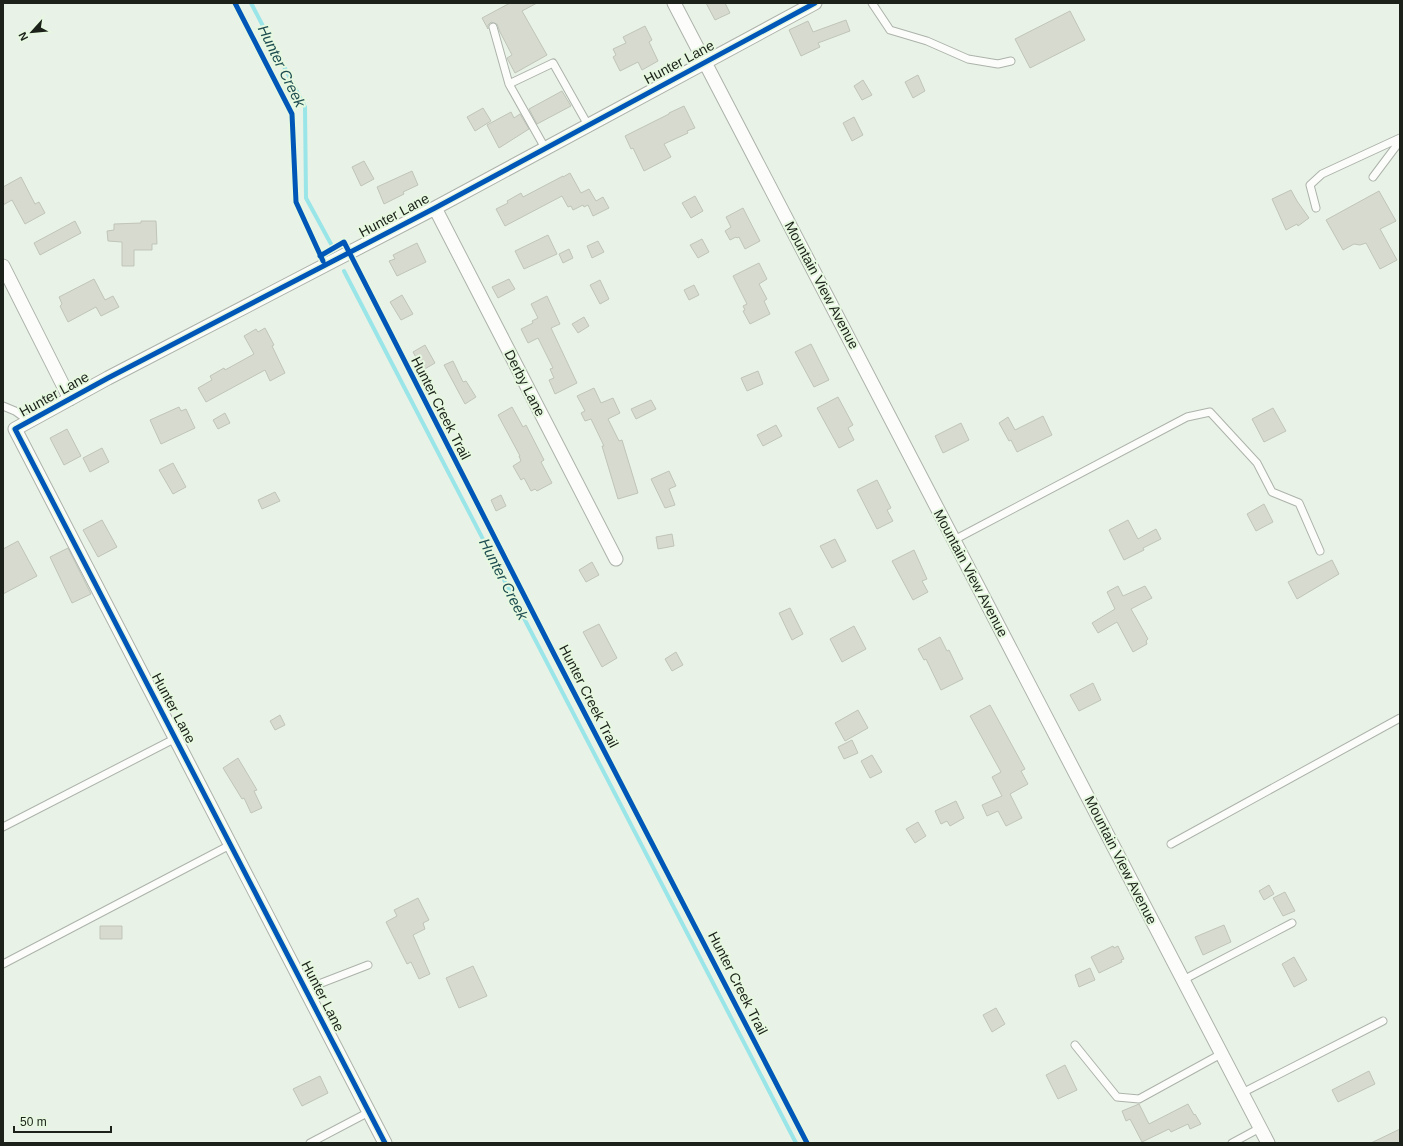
<svg xmlns="http://www.w3.org/2000/svg" width="1403" height="1146" viewBox="0 0 1403 1146" font-family="Helvetica,sans-serif">
  <style>
    .lines { fill: none; stroke-linecap: round; stroke-linejoin: round }
    .stream { stroke: #99e5e8; stroke-width: 4 }
    .building { fill: #d6dacf; stroke: #c0c4b9 }
    .lane-casing { stroke: #acb3aa; stroke-width: 9 }
    .street-casing { stroke: #acb3aa; stroke-width: 15 }
    .lane { stroke: #fcfdfb; stroke-width: 7 }
    .street { stroke: #fcfdfb; stroke-width: 13 }
    .cycleway-casing { stroke: #e6f8e0; stroke-width: 8 }
    .cycleway { stroke: #0057b8; stroke-width: 5 }
    .labels { text-anchor: middle; dominant-baseline: central; stroke-width: 4; stroke-linejoin: round; paint-order: stroke }
    .street-label { font-size: 14px; fill: #1c2219; stroke: #e6f8e0 }
    .water-label { font-size: 15px; font-style: italic; fill: #1d4c50; stroke: #e6f8e0 }
  </style>
  <rect width="100%" height="100%" fill="#e9f2e6"/>
  <g class="lines">
    <!-- stream -->
    <path class="stream" d="M251 3 305 107 306 198 331 244
      M344 271 796 1143"/>
  </g>
  <!-- building -->
  <path class="building" d="M510 3H537L522 11 547 55 515 73 507 58 512 55 500 32 497 24 491 22 488 25V29L482 18Z
    M706 3H725L730 13 715 20Z
    M1070 11 1085 40 1030 68 1015 39Z
    M846 20 850 31 818 43 820 47 801 56 789 30 808 21 813 32Z
    M645 26 652 40 649 42 658 61 642 70 638 62 620 71 613 57 616 55 613 49 626 43 623 37Z
    M918 75 925 91 913 98 905 82Z
    M863 80 872 95 862 100 854 86Z
    M562 91 571 106 537 124 529 109Z
    M684 106 695 128 687 131 688 133 664 144 671 157 644 171 633 148 631 149 625 136 669 114V113Z
    M483 108 491 121 475 131 467 117Z
    M511 112 514 118 520 114 529 129 499 148 487 125Z
    M854 117 863 135 852 141 843 123Z
    M364 161 374 179 361 186 352 167Z
    M412 171 418 185 403 192 404 194 384 204 377 187Z
    M570 173 581 193 589 189 596 201 603 197 609 208 593 216 588 205 584 207 583 205 573 210 571 206 568 207 562 196 505 226 496 209 508 203 507 201 521 193 523 197 563 176V177Z
    M21 177 35 204 39 202 45 213 25 224 12 200 3 205V187Z
    M1291 190 1297 201 1309 218 1298 226 1297 224 1286 230 1272 199Z
    M1379 191 1396 221 1380 229 1397 260 1380 269 1366 243 1360 245 1354 244 1343 250 1326 220Z
    M695 196 703 211 691 218 682 203Z
    M743 208 760 241 745 249 739 237 737 238 736 237 730 240 725 231 731 227 726 217Z
    M75 221 81 233 40 255 34 243Z
    M141 221H156L157 244H152V250H134V266H122V242L108 241 107 231 114 230V224L141 223Z
    M548 235 557 254 524 269 515 251Z
    M702 239 709 252 698 258 690 245Z
    M598 241 604 252 592 258 587 246Z
    M417 243 426 262 397 276 389 261 395 259 393 255Z
    M569 249 573 258 563 263 559 254Z
    M759 263 767 279 759 284 767 299 764 301 770 314 750 324 743 311 745 310 743 306 747 304 733 276Z
    M94 279 105 300 113 296 119 307 101 316 96 307 68 322 60 306 62 304 59 297Z
    M509 279 515 289 498 298 492 287Z
    M600 280 609 299 600 304 590 285Z
    M694 285 699 295 689 300 684 290Z
    M402 295 413 314 401 320 390 302Z
    M547 296 560 324 551 328 577 383 555 394 549 380 554 378 550 369 553 368 538 338 528 343 521 329 533 323 532 321 538 318 531 304Z
    M584 317 589 326 578 333 572 324Z
    M265 328 274 345 272 346 285 373 270 381 265 370 206 402 198 388 212 380 210 376 224 368 225 370 254 354 244 336 256 329 258 332Z
    M811 344 829 380 814 387 795 352Z
    M425 345 435 363 423 370 413 352Z
    M453 361 463 382 466 381 476 397 465 404 444 365Z
    M758 371 763 384 747 391 741 378Z
    M594 388 601 403 613 398 620 413 608 419 619 441 622 440 638 493 618 499 602 446H604L591 419 585 421 581 413 585 411 577 396Z
    M838 397 853 425 848 428 854 440 839 448 817 408Z
    M651 400 656 409 636 419 631 409Z
    M179 407 181 411 186 409 195 428 161 444 150 420Z
    M512 407 523 427 526 425 544 460 541 462 552 483 537 491 535 489 531 491 524 478 521 480 513 466 521 461 519 456H520L498 415Z
    M1273 408 1286 431 1264 442 1252 419Z
    M225 413 230 423 218 429 213 420Z
    M1043 416 1052 435 1017 452 1011 440 1009 441 999 423 1008 417 1015 430Z
    M961 423 969 440 943 453 935 436Z
    M776 425 782 436 763 446 757 435Z
    M67 429 81 456 64 465 50 438Z
    M102 448 109 462 90 472 83 458Z
    M173 463 186 487 173 494 159 470Z
    M669 471 676 486 669 489 675 505 665 508 651 479Z
    M877 480 891 508 887 510 893 521 877 529 857 490Z
    M275 492 280 501 262 509 258 500Z
    M501 495 506 506 496 511 491 500Z
    M1264 504 1273 522 1256 531 1247 514Z
    M102 520 117 547 98 557 83 530Z
    M1128 520 1138 539 1156 529 1161 539 1143 548 1144 550 1124 560 1109 530Z
    M672 534 674 546 658 549 656 537Z
    M835 539 846 561 832 568 820 546Z
    M18 541 37 576 3 594V549Z
    M68 548 91 594 72 603 50 557Z
    M914 550 927 579 922 581 928 592 913 600 892 561Z
    M1332 560 1339 574 1297 599 1288 582Z
    M592 562 599 575 586 582 579 570Z
    M1118 586 1123 596 1145 586 1152 598 1131 609 1148 639 1146 641 1147 644 1133 652 1117 622 1098 633 1092 623 1115 609 1107 592Z
    M790 608 803 634 792 640 779 613Z
    M599 624 617 658 602 667 583 632Z
    M854 626 866 649 842 662 830 639Z
    M940 637 947 651 949 650 963 679 941 690 926 659 924 660 918 649Z
    M676 652 683 665 672 671 665 659Z
    M1093 683 1101 700 1079 711 1070 695Z
    M990 705 1025 769 1021 771 1028 784 1010 794 1022 818 1006 826 998 811 987 816 982 805 1002 796 992 777 1001 772 970 716Z
    M858 710 868 728 845 741 835 723Z
    M280 715 285 725 275 730 270 721Z
    M852 740 858 753 844 759 838 747Z
    M872 755 882 772 870 778 861 761Z
    M238 758 257 790 254 791 262 808 251 813 244 798 242 799 223 768Z
    M956 801 964 818 950 826 947 821 941 824 935 811Z
    M918 822 926 836 915 843 906 829Z
    M1269 885 1274 894 1264 900 1259 891Z
    M1285 892 1295 911 1283 916 1273 898Z
    M418 898 429 920 423 923 425 929 413 935 430 974 419 979 411 962 407 964 386 922 397 916 394 910Z
    M1224 925 1231 942 1203 955 1195 937Z
    M100 926H122V939H100Z
    M1113 946 1114 948 1118 946 1124 959 1121 960 1122 962 1099 973 1091 957Z
    M1294 957 1307 980 1294 987 1282 964Z
    M473 966 487 996 459 1008 446 978Z
    M1090 968 1095 980 1079 987 1075 975Z
    M996 1008 1005 1024 992 1032 983 1015Z
    M1065 1065 1077 1090 1058 1099 1046 1075Z
    M1369 1071 1375 1084 1338 1102 1332 1090Z
    M320 1076 328 1093 302 1106 293 1089Z
    M1139 1104 1149 1124 1188 1104 1194 1115 1195 1114 1201 1124 1190 1129 1188 1124 1171 1132 1169 1129 1142 1142 1130 1119 1126 1121 1122 1111Z
    M1400 1129V1143H1371Z"/>
  <g class="lines">
    <!-- lane casing -->
    <g class="lane-casing">
      <path id="lane" d="M872 3 890 30 927 41 968 59 998 64 1011 61
        M493 27 509 84
        M545 148 509 84 553 63 588 125
        M1373 177 1400 141
        M1316 208 1310 185 1322 174 1400 138
        M3 406 15 411 29 421
        M954 540 1187 417 1210 412 1257 463 1272 492 1299 503 1320 551
        M3 827 176 738
        M1171 844 1400 718
        M3 964 232 844
        M1183 980 1292 923
        M306 989 368 965
        M1075 1045 1117 1097 1139 1099 1221 1054
        M1242 1093 1383 1021
        M310 1143 369 1112
        M1232 1143 1260 1128"/>
    </g>
    <!-- street casing -->
    <g class="street-casing">
      <path id="street" d="M674 3 1268 1143
        M435 208 616 559
        M3 266 70 399
        M385 1143 15 429 108 378 435 208 815 3"/>
    </g>
    <!-- lane -->
    <use href="#lane" class="lane"/>
    <!-- street -->
    <use href="#street" class="street"/>
    <!-- cycleway casing -->
    <g class="cycleway-casing">
      <path id="cycleway" d="M235 3 292 114 296 202 323 261
        M320 256 344 242 554 654 807 1143
        M385 1143 15 429 108 378 435 208 815 3"/>
    </g>
    <!-- cycleway -->
    <use href="#cycleway" class="cycleway"/>
  </g>
  <g class="labels">
    <!-- street labels -->
    <g class="street-label">
      <text transform="translate(679 62) rotate(-28)">Hunter Lane</text>
      <text transform="translate(394 215) rotate(-28)">Hunter Lane</text>
      <text transform="translate(822 285) rotate(62)">Mountain View Avenue</text>
      <text transform="translate(525 383) rotate(63)">Derby Lane</text>
      <text transform="translate(54 394) rotate(-29)">Hunter Lane</text>
      <text transform="translate(441 408) rotate(63)">Hunter Creek Trail</text>
      <text transform="translate(971 573) rotate(62)">Mountain View Avenue</text>
      <text transform="translate(589 696) rotate(63)">Hunter Creek Trail</text>
      <text transform="translate(174 708) rotate(62)">Hunter Lane</text>
      <text transform="translate(1121 860) rotate(63)">Mountain View Avenue</text>
      <text transform="translate(738 983) rotate(63)">Hunter Creek Trail</text>
      <text transform="translate(323 996) rotate(63)">Hunter Lane</text>
    </g>
    <!-- water labels -->
    <g class="water-label">
      <text transform="translate(282 66) rotate(64)">Hunter Creek</text>
      <text transform="translate(504 579) rotate(63)">Hunter Creek</text>
    </g>
  </g>
  <!-- border -->
  <rect width="1403" height="1146" fill="none" stroke="#1c2219" stroke-width="8"/>
  <!-- north arrow -->
  <g transform="translate(32 32) rotate(243)" stroke="#e6f8e0" stroke-width="3" paint-order="stroke">
  <path d="M0-3L7 15L0 10L-7 15Z" fill="#1c2219"/>
  <text y="-6" font-size="11" font-weight="bold" text-anchor="middle" fill="#1c2219">N</text>
  </g>
  <!-- scale -->
  <path d="M14 1126v6h97v-6" fill="none" stroke="#1c2219" stroke-width="2"/>
  <text x="20" y="1126" font-size="12" fill="#1c2219" stroke="#e6f8e0" stroke-width="3" paint-order="stroke">50 m</text>
</svg>
